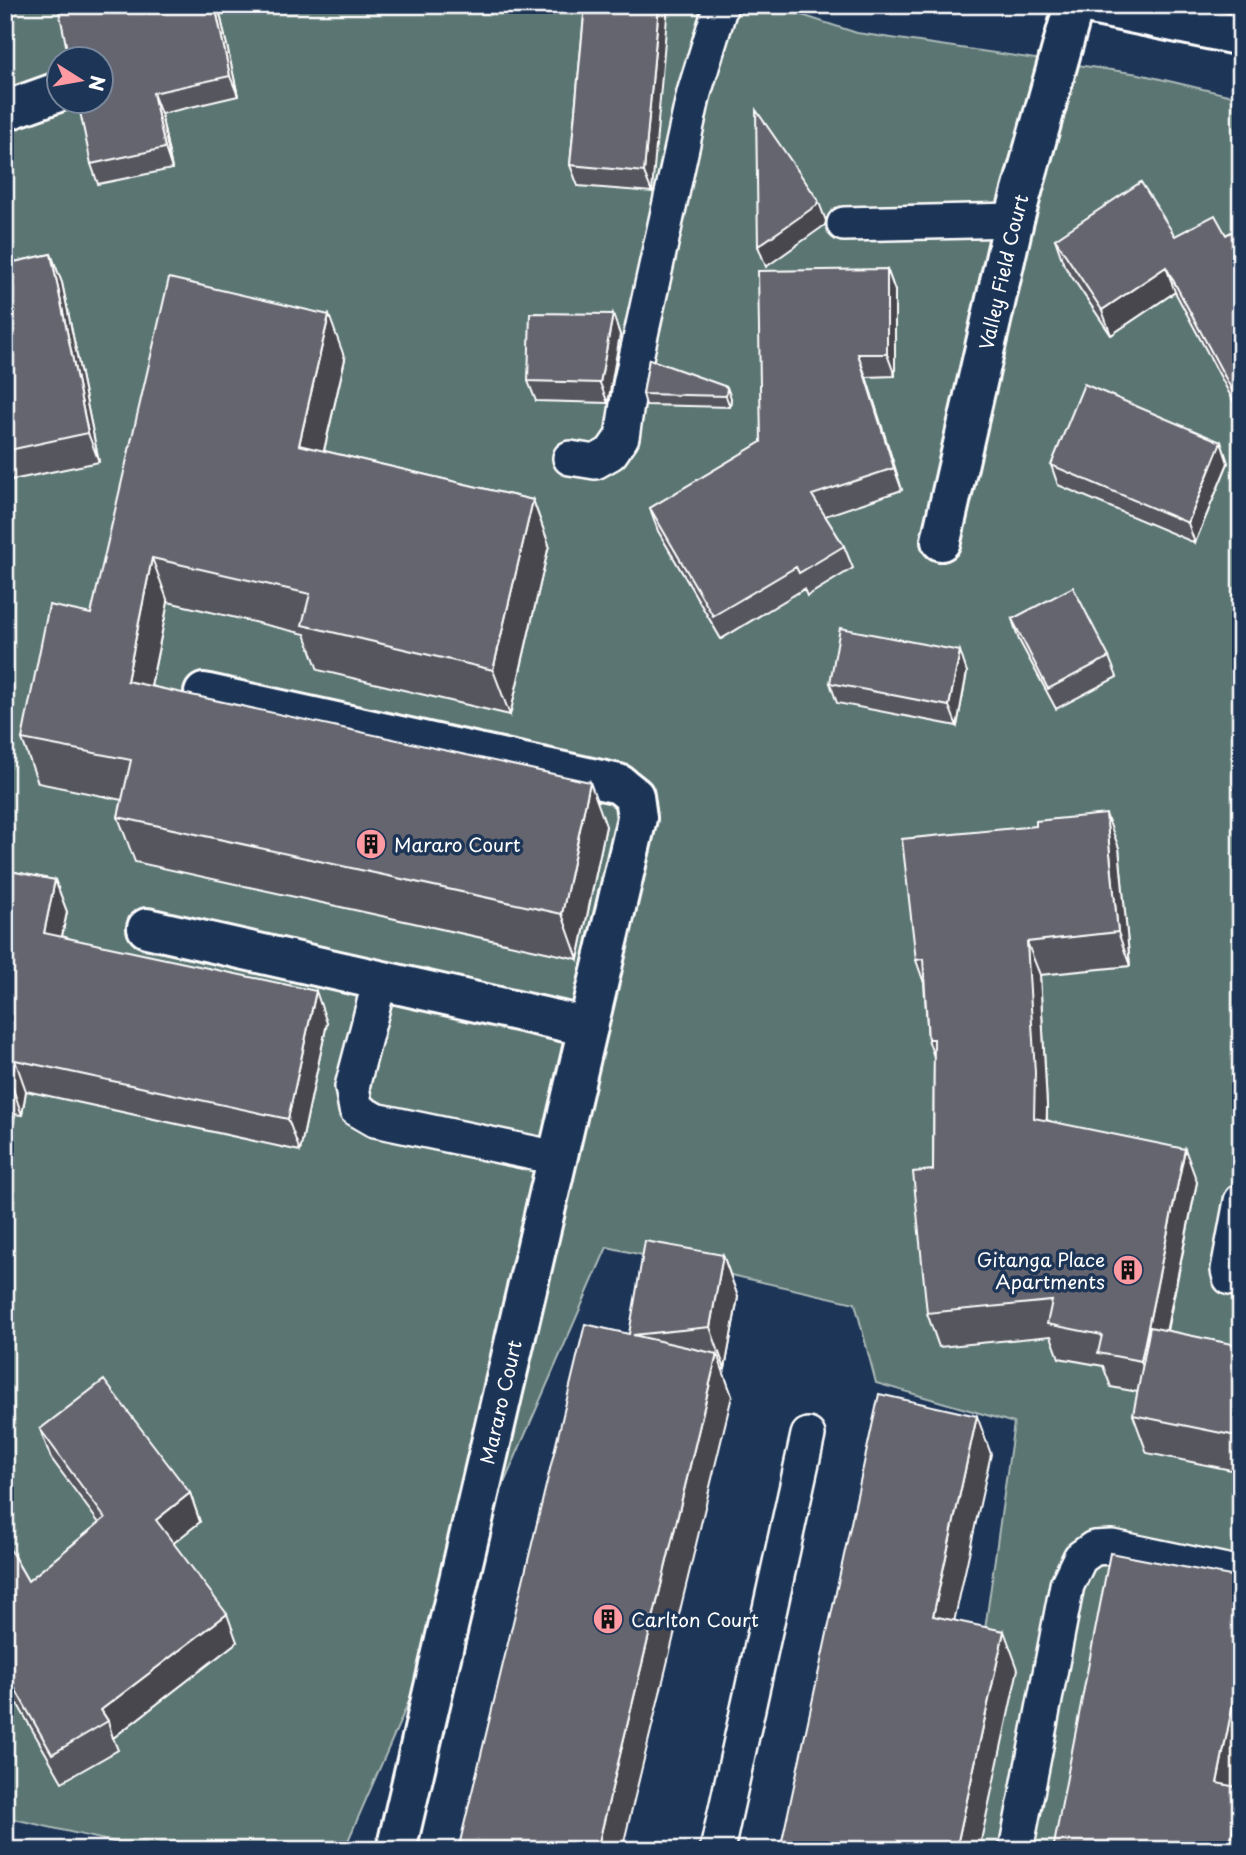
<svg xmlns="http://www.w3.org/2000/svg" width="1246" height="1855" viewBox="0 0 1246 1855" font-family="'Playpen Sans',sans-serif">
  <style>
    .green { fill: #5a7572; stroke: #acbab8; stroke-width: 2; fill-rule: evenodd }
    .lines { fill: none; stroke-linecap: round; stroke-linejoin: round }
    .lane-casing { stroke: #fff; stroke-width: 38 }
    .street-casing { stroke: #fff; stroke-width: 44 }
    .lane { stroke: #1d3557; stroke-width: 33 }
    .street { stroke: #1d3557; stroke-width: 38 }
    .wall { fill: #57575f; stroke: #fff; stroke-width: 2 }
    .shaded-wall { fill: #47474e; stroke: #fff; stroke-width: 2 }
    .building { fill: #65656f; stroke: #fff; stroke-width: 2 }
    .labels { text-anchor: middle; dominant-baseline: central; stroke-width: 7; stroke-linejoin: round; paint-order: stroke }
    .street-label { font-size: 19px; fill: #fff; stroke: #1d3557 }
    .poi-label { font-size: 19px; fill: #fff; stroke: #1d3557; text-anchor: start }
  </style>
  <rect width="100%" height="100%" fill="#1d3557"/>
  <filter id="ink" filterUnits="userSpaceOnUse"><feTurbulence type="fractalNoise" baseFrequency=".0143" numOctaves="2"/><feDisplacementMap in="SourceGraphic" scale="14" xChannelSelector="R" yChannelSelector="G"/><feConvolveMatrix kernelMatrix="1 2 1 2 8 2 1 2 1" color-interpolation-filters="sRGB"/></filter>
  <g filter="url(#ink)">
    <!-- green -->
    <path class="green" d="M5 5H771L857 33 1139 74 1241 98V1850H954L1014 1423 876 1383 855 1303 607 1247 344 1850H148L5 1817ZM60 60H102V102H60Z"/>
    <g class="lines">
      <!-- lane casing -->
      <g class="lane-casing">
        <path id="lane" d="M844 224 1014 220
          M570 458 595 462 611 453 622 437 630 385 694 93 721 5
          M380 980 352 1087 356 1109 375 1120 557 1158
          M1241 1201 1228 1270 1230 1278 1241 1280
          M717 1850 808 1435
          M1016 1850 1067 1585 1080 1558 1094 1548 1112 1547 1241 1574"/>
      </g>
      <!-- street casing -->
      <g class="street-casing">
        <g id="street">
          <path d="M1091 5 1241 36"/>
          <path d="M5 111 58 92"/>
          <path id="s1" d="M941 541 1014 220 1074 5"/>
          <path d="M204 693 619 784 634 796 637 818 588 1027"/>
          <path d="M147 928 588 1027 396 1850"/>
        </g>
      </g>
      <!-- lane -->
      <use href="#lane" class="lane"/>
      <!-- street -->
      <use href="#street" class="street"/>
    </g>
    <!-- wall -->
    <path class="wall" d="M218 5 238 96 161 114 172 169 98 184 91 164Z
      M585 5 652 192 578 186 570 165Z
      M1241 227V415L1175 292 1111 335 1064 265 1055 239 1226 235Z
      M51 254 62 283 99 462 12 480 5 462V264Z
      M887 269 895 291V376L866 377 902 490 825 516 844 546 853 568 807 596 804 589 721 639 658 531 650 508 761 442Z
      M613 314 620 335 608 403 536 401 528 381Z
      M345 359 324 451 533 500 549 545 510 715 318 670 305 634 168 602 151 686 606 826 578 959 135 862 118 817 122 800 38 783 22 739 91 614Z
      M649 359 731 398 730 407 646 405 643 394Z
      M1221 442 1228 463 1195 543 1058 485 1051 465Z
      M1012 619 1109 657 1117 677 1056 709 1019 640Z
      M967 672 957 726 837 703 830 683Z
      M1119 848 1130 966 1040 975 1047 1106V1120L1197 1182 1167 1331 1241 1346V1472L1147 1453 1133 1415 1138 1392 1111 1387 1103 1366 1059 1358 1051 1336 939 1347 927 1313 933 1170 934 1057 928 1039 924 983 916 960Z
      M5 870 55 880 67 912 62 936 327 1023 300 1151 26 1091 22 1115 15 1114 5 1158Z
      M723 1255 738 1297 725 1369H722L732 1396 629 1334Z
      M40 1429 190 1493 200 1522 173 1543 237 1642 113 1738 118 1750 62 1782 5 1682V1541L28 1581 99 1523 51 1458Z"/>
    <!-- shaded-wall -->
    <path class="shaded-wall" d="M215 5H218L238 96 230 76Z
      M659 5H668L652 192 644 172Z
      M153 93 161 114 172 169 165 148Z
      M818 200 826 221 825 225 766 267 758 246Z
      M51 254 62 283 99 462 88 433Z
      M1166 267 1175 292 1111 335 1102 310Z
      M887 269 895 291V376L887 354Z
      M613 314 620 335 608 403 600 383Z
      M329 315 345 359 315 489 299 445Z
      M858 354 866 377 902 490 894 468Z
      M727 387 731 398 730 407 726 396Z
      M1221 442 1228 463 1195 543 1188 523Z
      M533 500 549 545 510 715 493 670Z
      M152 558 168 602 143 725 127 681Z
      M960 651 967 672 957 726 949 706Z
      M590 782 606 826 578 959 562 914Z
      M1106 814 1119 848 1130 966 1118 932Z
      M55 880 67 912 56 964 44 933Z
      M1027 942 1040 975 1047 1106 1046 1152 1034 1118Z
      M316 991 327 1023 300 1151 288 1119Z
      M15 1060 26 1091 22 1115 11 1083Z
      M5 1088 15 1114 5 1158Z
      M1185 1149 1197 1182 1153 1395 1141 1361Z
      M723 1255 738 1297 725 1369 710 1327Z
      M717 1354 732 1396 622 1850H597Z
      M977 1416 991 1454 947 1654 933 1616Z
      M190 1493 200 1522 166 1549 156 1520Z
      M227 1614 237 1642 113 1738 108 1721 101 1710Z
      M1004 1631 1018 1669 979 1850H956Z
      M1241 1663V1757L1229 1816 1217 1783Z
      M1241 1788V1850H1229Z"/>
    <!-- building -->
    <path class="building" d="M58 5H215L230 76 153 93 165 148 91 164 78 102H102V60H69Z
      M585 5H659L644 172 570 165Z
      M756 110 818 200 817 205 758 246Z
      M1141 182 1175 236 1215 215 1226 235 1241 227V407L1166 267 1102 310 1055 239Z
      M51 254 88 433 5 451V264Z
      M887 269V354H858L894 468 812 495 844 546 799 573 796 567 713 616 650 508 761 442 758 271Z
      M169 278 329 315 299 445 533 500 493 670 302 625 310 594 152 558 127 681 590 782 562 914 118 817 131 760 22 739 49 605 91 614Z
      M530 313 613 314 600 383 528 381Z
      M649 359 727 387 726 396 643 394Z
      M1084 384 1221 442 1188 523 1051 465Z
      M1073 587 1109 657 1048 689 1012 619Z
      M840 628 960 651 949 706 830 683Z
      M1106 814 1118 932 1027 942 1035 1072 1034 1118 1185 1149 1141 1361 1098 1353 1102 1335 1047 1324 1052 1301 927 1313 913 1172 933 1170 934 1039H928L923 959 916 960 902 839 1036 826V821Z
      M5 870 55 880 44 933 316 991 288 1119 15 1060 11 1083 5 1082Z
      M645 1241 723 1255 710 1327 633 1335 717 1354 597 1850H458L585 1324 629 1334Z
      M1150 1327 1241 1346V1437L1133 1415Z
      M104 1380 190 1493 156 1520 227 1614 101 1710 108 1721 52 1754 5 1671V1541L28 1581 105 1518 40 1429Z
      M879 1394 977 1416 933 1616 1004 1631 956 1850H780Z
      M1110 1553 1241 1578V1663L1217 1783 1241 1788 1229 1850H1053Z"/>
  </g>
  <!-- icons -->
  <defs>
    <g id="building-disc" transform="scale(1.575)"><circle r="9.5" fill="#ff9aa2" stroke="#1d3557"/><path d="M-4-6H4V6H1V3H-1V6H-4ZM-2.5-4.3h1.7v1.8h-1.7ZM.8-4.3h1.7v1.8H.8ZM-2.5-1h1.7V.8h-1.7ZM.8-1h1.7V.8H.8Z" fill="#111"/></g>
  </defs>
  <g fill-rule="evenodd">
    <use href="#building-disc" x="371" y="844"/>
    <use href="#building-disc" x="1128" y="1270"/>
    <use href="#building-disc" x="608" y="1619"/>
  </g>
  <g class="labels">
    <!-- street labels -->
    <g class="street-label">
      <text stroke="none"><textPath href="#s1" startOffset="276">Valley Field Court</textPath></text>
      <text transform="translate(500 1402) rotate(-77)">Mararo Court</text>
    </g>
    <!-- poi labels -->
    <g class="poi-label">
      <text x="394" y="844">Mararo Court</text>
      <text x="1105" y="1259" text-anchor="end">Gitanga Place<tspan x="1105" dy="22">Apartments</tspan></text>
      <text x="631" y="1619">Carlton Court</text>
    </g>
  </g>
  <!-- margin -->
  <rect width="1246" height="1855" fill="none" stroke="#1d3557" stroke-width="28"/>
  <rect x="14" y="14" width="1218" height="1827" fill="none" stroke="#fff" stroke-width="2.5" filter="url(#ink)"/>
  <!-- north arrow -->
  <g transform="translate(80 80) rotate(101)"><circle r="33" fill="#1d3557" stroke="#77869a" stroke-width="2"/>
  <path d="M0-5L12 26L0 18L-12 26Z" fill="#ff9aa2"/>
  <text y="-10" font-size="19" font-weight="bold" text-anchor="middle" fill="#ffffff">N</text>
  </g>
</svg>
